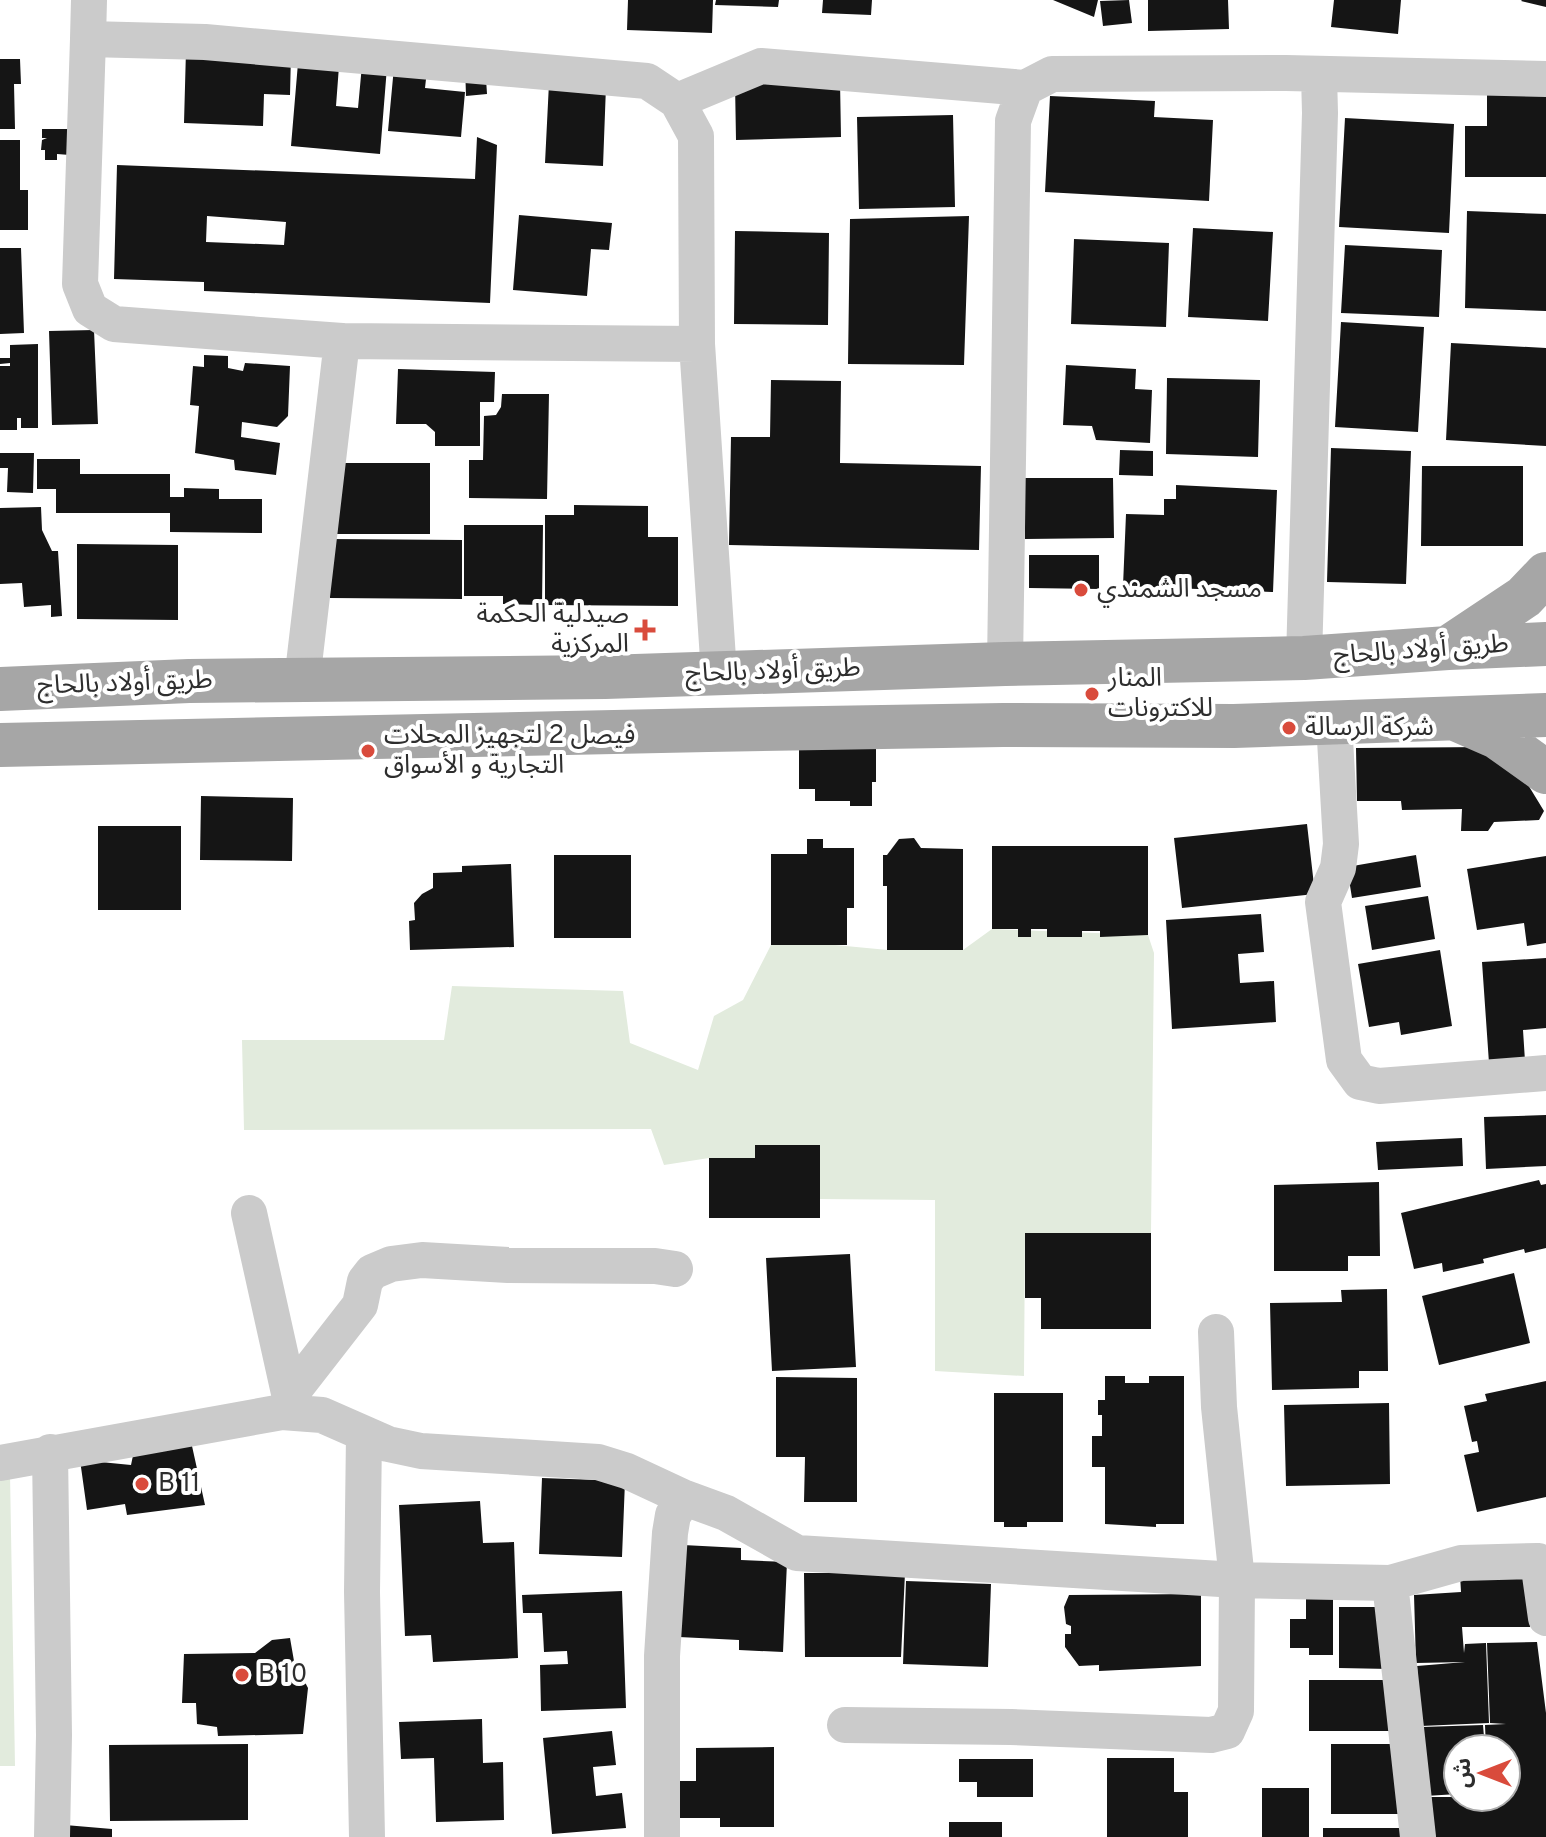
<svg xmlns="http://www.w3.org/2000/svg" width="1546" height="1837" font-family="Overpass,'Noto Sans Arabic',sans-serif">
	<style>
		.green { fill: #e2ebdd }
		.building { fill: #151515; fill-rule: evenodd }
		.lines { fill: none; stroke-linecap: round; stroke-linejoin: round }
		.minor { stroke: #cbcbcb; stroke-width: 36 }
		.major { stroke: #a6a6a6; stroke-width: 44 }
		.poi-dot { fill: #d94b3c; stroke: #fff; stroke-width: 3 }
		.labels { text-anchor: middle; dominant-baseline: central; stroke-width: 8; stroke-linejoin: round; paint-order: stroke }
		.poi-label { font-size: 26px; fill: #2e2e2e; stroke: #fff; text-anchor: start }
		.street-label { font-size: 26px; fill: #2e2e2e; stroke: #fff }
	</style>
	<rect width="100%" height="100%" fill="#fff"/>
	<path class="green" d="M992 929 1148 935 1154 953 1151 1233H1025L1024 1376 935 1371V1200L820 1199 819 1145H755V1158H709L664 1165 651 1129 244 1130 242 1040H444L452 986 623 991 630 1043 698 1070 714 1016 743 1000 771 945H835L888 950H963Z
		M10 1473 15 1766H0V1475Z"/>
	<path class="building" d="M628 0H713L712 33 627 30Z
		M716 0H779L778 7 715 5Z
		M823 0H872L871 15 822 13Z
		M1053 0H1098L1094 17Z
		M1129 0 1132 23 1103 26 1100 1Z
		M1148 0H1228L1229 29 1148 31Z
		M1334 0H1401L1398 34 1331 27Z
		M1522 0H1546V7L1521 1Z
		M186 50 291 54 290 95 264 94 263 126 184 123Z
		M0 59H20L21 84H14L15 129H0Z
		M298 63 339 66 336 106 358 108 362 65 387 67 380 154 291 146Z
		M485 63 487 94 466 96 465 64Z
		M394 67 427 70 425 88 465 92 461 137 388 131Z
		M840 81 841 137 736 140 735 83Z
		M549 83 606 86 603 166 545 163Z
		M1487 87H1546V177H1465V126H1487Z
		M1050 96 1155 101 1154 117 1213 120 1209 201 1045 192Z
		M953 115 955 207 859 209 857 117Z
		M1345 118 1454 124 1449 233 1339 227Z
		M42 129H83L70 155 57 154V160H45V150H41L42 140 47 138H42Z
		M477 137 497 145 490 303 204 291V282L114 279 117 165 475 179ZM207 216 286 222 284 245 206 242Z
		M0 140H20V190H28V230H0Z
		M1467 211 1546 214V311L1465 308Z
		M519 215 612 223 609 250 591 249 587 296 513 290Z
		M969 216 964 365 848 364 850 219Z
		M1193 228 1273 232 1268 321 1188 317Z
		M735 231 829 233 828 325 734 324Z
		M1074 239 1169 243 1166 327 1071 324Z
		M1345 245 1442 250 1439 317 1341 313Z
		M0 248H21L24 333 0 334Z
		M1341 322 1424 327 1418 432 1335 427Z
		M94 330 98 424 52 425 49 331Z
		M1451 343 1546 348V446L1446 440Z
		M38 344V428H21V418H17V430H0V366H10V363L0 364V358H10V345Z
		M204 355 228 356V368L243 371 245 363 290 366 288 416 277 427 242 422 241 437 280 443 276 475 235 470 234 460 195 453 199 406 190 405 193 366 204 367Z
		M1066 365 1136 369 1135 389 1152 390 1150 443 1096 440 1092 426 1063 425Z
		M398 369 495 372 494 402H480V446H435V432L426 424H396Z
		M1167 378 1260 380 1258 457 1166 454Z
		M771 380 841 381 840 463 981 466 979 550 729 545 731 437H770Z
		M502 394H549L547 499 469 498V460H483L484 416 496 415 501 407Z
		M1331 448 1411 451 1406 584 1327 582Z
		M1120 450 1153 451V476L1119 475Z
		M0 453H34L33 493 7 492 8 468H0Z
		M37 459H80V474H170V497H184V488L219 489V499H262V533L170 532V513H56V489H37Z
		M340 463H430V534H334Z
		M1422 466H1523V546H1421Z
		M1025 478H1113L1114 538 1025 539Z
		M1176 485 1277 490 1273 592 1123 586 1126 514 1164 515V499H1176Z
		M574 505 648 506V537H678V606L545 605V515H574Z
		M41 507 42 530 52 551H58L62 616 51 617V605L24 607 22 583 0 584V508Z
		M464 525H543L542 605 503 604V596H464Z
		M330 539 462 540V599L330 598Z
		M77 544 178 545V620L77 619Z
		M1029 555H1099V589L1029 588Z
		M799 744H876V782H872V806H850V801H815V789H799Z
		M1487 747 1516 765 1544 811 1539 820 1494 822 1488 831H1461L1462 809 1402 810 1401 801H1357L1356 748Z
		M201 796 293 798 292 861 200 860Z
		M1307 824 1315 894 1182 908 1174 838Z
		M98 826H181V910H98Z
		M914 838 921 848 963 849V950H887V886H883V855H887L899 839Z
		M807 839H823V848H854V908H847V945H771V854H807Z
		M992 846H1148V935L1100 937V931H1082V937H1047V929H1031V937H1018V929H992Z
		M554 855H631V938H554Z
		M1416 855 1421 887 1352 898 1347 867Z
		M1546 856V943L1527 946 1524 923 1477 930 1467 869Z
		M511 864 514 947 410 950 409 921 415 920 414 903 422 894 433 888V873L462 872V866Z
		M1428 896 1435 939 1372 950 1365 906Z
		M1261 914 1264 952 1238 954 1240 983 1274 981 1276 1022 1172 1029 1166 920Z
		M1440 950 1452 1026 1401 1035 1399 1022 1369 1027 1358 964Z
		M1546 958V1028L1523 1030 1525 1061 1489 1063 1482 962Z
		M1546 1115V1166L1486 1169 1484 1117Z
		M1462 1138 1463 1166 1378 1170 1376 1142Z
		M755 1145H820V1218H709V1158H755Z
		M1539 1180 1541 1185 1546 1184V1248L1525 1253 1524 1249 1483 1259 1484 1263 1443 1272 1442 1263 1414 1269 1401 1213Z
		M1379 1182 1380 1256H1348V1271H1274V1185Z
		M1025 1233H1151V1329H1041V1298H1025Z
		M850 1254 856 1367 772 1371 766 1258Z
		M1514 1273 1530 1343 1439 1365 1422 1296Z
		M1387 1289 1388 1371H1359V1388L1272 1390 1270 1303 1342 1302 1341 1290Z
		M1105 1376H1125V1383H1149V1376H1184V1524H1156V1527L1105 1524V1467H1092V1436H1102V1415H1098V1400H1105Z
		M776 1377 857 1378V1502H804L805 1457H776Z
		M1546 1381V1497L1477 1512 1464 1455 1479 1452 1477 1441 1472 1442 1464 1406 1487 1401 1485 1394Z
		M994 1393H1063V1522H1027V1527H1004V1522H994Z
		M1389 1403 1390 1484 1286 1486 1284 1405Z
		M135 1446H192L205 1505 127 1515 125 1504 87 1510 80 1460 131 1465Z
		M542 1478 625 1481 622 1557 539 1554Z
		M480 1501 483 1543 514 1542 518 1658 433 1662 431 1635 405 1636 399 1505Z
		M683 1545 741 1548V1560L787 1562 783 1652 739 1650V1640L679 1637Z
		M804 1573H905L901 1657H805Z
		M1530 1573V1627H1462L1464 1653 1465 1644 1486 1643 1489 1723 1421 1726 1417 1666 1465 1662 1416 1663 1414 1595 1461 1592 1460 1574Z
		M906 1581 991 1584 988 1667 903 1664Z
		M1306 1586H1333V1655H1309V1648H1290V1619H1306Z
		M622 1591 626 1708 541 1711 540 1665 568 1664 567 1651 544 1652 542 1613H523L522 1595Z
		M1201 1594V1666L1099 1671V1665L1079 1666 1065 1647V1634H1071V1626L1066 1624 1064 1607 1069 1595Z
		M1339 1607H1390V1669L1339 1668Z
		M290 1638 294 1661 308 1688 303 1734 218 1736 217 1727 197 1724 196 1703H182L184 1654 255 1653 272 1640Z
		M1537 1642 1546 1713V1837H1429L1426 1797H1506V1749H1486L1485 1725 1506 1724 1490 1723 1487 1643Z
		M1309 1680H1395V1731H1309Z
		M482 1719 483 1763 503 1762 504 1820 436 1822 434 1758 401 1759 399 1722Z
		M1483 1725 1485 1749H1458V1794L1425 1796 1422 1727Z
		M612 1731 616 1765 593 1767 596 1796 622 1793 626 1828 552 1834 543 1738Z
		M248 1744V1820L110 1821 109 1745Z
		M1331 1744H1404V1814H1331Z
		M774 1747V1827H720V1818H672V1781H696V1748Z
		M1107 1758H1174V1792H1188V1837H1107Z
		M959 1759H1033V1797H977V1782H959Z
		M1262 1788H1309V1837H1262Z
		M949 1822H1002V1837H949Z
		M65 1825 112 1829V1837H65Z
		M1323 1828H1407V1837H1323Z"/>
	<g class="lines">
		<path class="minor" d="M88 39 89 0
			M677 101 761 66 1025 88 1052 74 1286 73 1546 79
			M697 344 342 341 114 324 90 309 80 284 88 39 205 42 647 81 677 101 696 136 697 344 719 674
			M1304 658 1320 113 1319 75
			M1005 664 1013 121 1025 88
			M302 681 342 341
			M1334 722 1341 844 1338 868 1323 902 1344 1060 1360 1082 1379 1086 1546 1073
			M249 1213 293 1411
			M290 1395 360 1305 365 1281 372 1272 391 1264 422 1260 508 1265 655 1266 675 1269
			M364 1435 362 1592 367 1837
			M50 1452 54 1735 52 1837
			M0 1463 282 1412 322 1415 388 1444 421 1451 598 1462 627 1471 685 1498 726 1513 797 1553 1237 1580 1390 1583 1461 1563 1538 1561 1546 1564
			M1538 1561 1546 1618
			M1390 1583 1418 1837
			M845 1725 1011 1727 1211 1735 1227 1731 1236 1711 1237 1580 1219 1407 1216 1332
			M662 1837V1656L670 1533 673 1515 685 1498"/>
		<path class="major" d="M1449 647 1524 597 1546 574
			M0 689 189 681 605 677 1005 664 1304 658 1448 648 1546 644
			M1458 720 1497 737 1546 772
			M0 745 708 730 1003 725 1234 726 1546 715"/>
	</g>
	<g class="poi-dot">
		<circle cx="1081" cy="590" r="8"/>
		<path d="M641 618h8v8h8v8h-8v8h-8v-8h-8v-8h8z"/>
		<circle cx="1092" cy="694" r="8"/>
		<circle cx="1289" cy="728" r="8"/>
		<circle cx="368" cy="751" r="8"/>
		<circle cx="142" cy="1484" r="8"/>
		<circle cx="242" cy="1675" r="8"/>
	</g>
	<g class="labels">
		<g class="poi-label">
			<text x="1097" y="590">مسجد الشمندي</text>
			<text x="629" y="615" text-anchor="end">صيدلية الحكمة<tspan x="629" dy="30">المركزية</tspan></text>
			<text x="1108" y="679">المنار<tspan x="1108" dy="30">للاكترونات</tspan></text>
			<text x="1305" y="728">شركة الرسالة</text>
			<text x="384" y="736">فيصل 2 لتجهيز المحلات<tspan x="384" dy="30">التجارية و الأسواق</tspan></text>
			<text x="158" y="1484">B 11</text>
			<text x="258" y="1675">B 10</text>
		</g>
		<g class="street-label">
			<text transform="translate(1421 651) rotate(-4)">طريق أولاد بالحاج</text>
			<text transform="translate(773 672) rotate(-2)">طريق أولاد بالحاج</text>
			<text transform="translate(125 684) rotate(-2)">طريق أولاد بالحاج</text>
		</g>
	</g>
	<g transform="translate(1482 1773) rotate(270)"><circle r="38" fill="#ffffff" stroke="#ababab" stroke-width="2"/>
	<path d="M0-6L14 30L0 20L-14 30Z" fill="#d94b3c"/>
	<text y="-12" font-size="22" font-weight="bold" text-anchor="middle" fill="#2e2e2e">ش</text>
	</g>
</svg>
